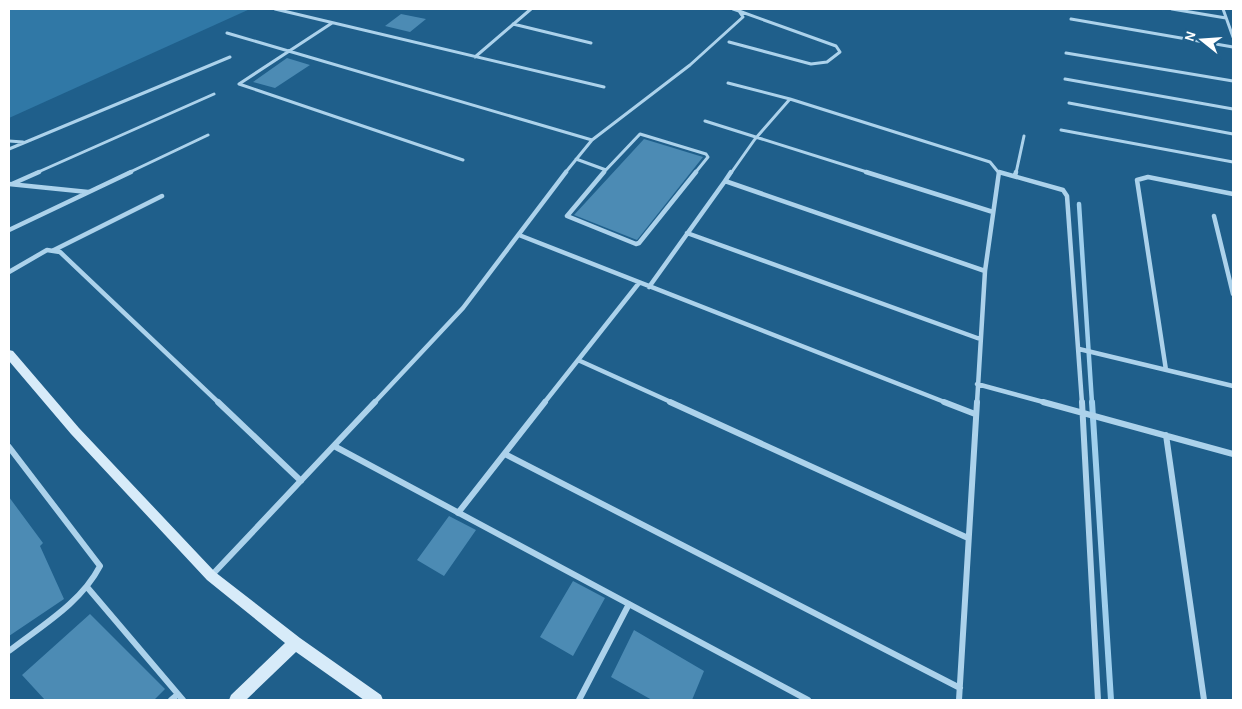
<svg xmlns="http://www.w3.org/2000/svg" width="1242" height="709" font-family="'Alegreya Sans',sans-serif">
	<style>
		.green { fill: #3078a6 }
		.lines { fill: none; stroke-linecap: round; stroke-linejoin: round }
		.stream-far1 { stroke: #9fcfed; stroke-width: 4.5 }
		.stream { stroke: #9fcfed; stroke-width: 6 }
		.building { fill: #4c8bb4 }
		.street-far2 { stroke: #acd2eb; stroke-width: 3 }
		.street-far1 { stroke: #acd2eb; stroke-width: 4.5 }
		.street { stroke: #acd2eb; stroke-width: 6 }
		.secondary { fill: #d7ebf9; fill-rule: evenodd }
	</style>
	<rect width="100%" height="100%" fill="#1f5f8b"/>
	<path class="green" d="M9 9H250L9 118Z"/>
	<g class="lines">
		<path class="stream-far1" d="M1079 204 1092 403"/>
		<path class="stream" d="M1092 402 1111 700"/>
	</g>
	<path class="building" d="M401 14 426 19 410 32 385 26Z
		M287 58 310 65 275 88 253 82Z
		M644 139 703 157 637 240 574 215Z
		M9 497 43 543 40 546 64 599 9 636Z
		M449 516 476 530 444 576 417 560Z
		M573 581 605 598 573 656 540 637Z
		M90 614 165 689 154 700H45L22 675Z
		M634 630 704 671 692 700H652L611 677Z"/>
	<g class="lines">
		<path class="street-far2" d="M275 9 604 87
			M1172 9 1226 18
			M1223 9 1233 37
			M1071 19 1233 47
			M513 24 591 43
			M227 33 592 140
			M729 42 811 64 827 62 840 52 836 46 739 11
			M1066 53 1233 81
			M475 57 531 9
			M1065 79 1233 109
			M728 83 790 99
			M239 84 463 160
			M239 84 332 23
			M1069 103 1233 134
			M705 121 870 173
			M1061 130 1233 162
			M9 141 23 142
			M9 149 230 57
			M576 159 606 170
			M999 172 1003 173
			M36 173 214 94
			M128 173 208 135
			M565 173 592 140 690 65 743 17 739 11 733 9
			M603 173 640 134 706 154 708 157 695 173
			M731 173 755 139 790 99 990 162 999 173
			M1016 173 1024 136"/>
		<path class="street-far1" d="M604 172 567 216 636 244 639 243 696 172
			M731 172 725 181 985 271
			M866 172 993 212
			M999 172 1063 190 1067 196 1082 403
			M1015 176 1016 172
			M9 184 88 192
			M12 184 39 172
			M1214 216 1233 294
			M9 230 131 172
			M687 233 980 339
			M519 235 947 403
			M54 250 162 196
			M985 271 999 172
			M9 272 47 250 60 252 219 403
			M649 287 725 181
			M1079 349 1233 386
			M578 360 673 403
			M1166 370 1137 180 1148 177 1233 194
			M977 384 1047 403
			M374 403 463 308 566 172
			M544 403 639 283
			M977 403 985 271"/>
		<path class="street" d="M218 402 301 481
			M670 402 968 538
			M944 402 975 414
			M1043 402 1233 454
			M1082 402 1098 700
			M1166 435 1204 700
			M334 446 808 700
			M9 447 100 566C81 603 41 626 9 651
			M505 454 960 688
			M458 513 545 402
			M211 576 375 402
			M87 587 183 700
			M171 700 178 694
			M579 700 629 604
			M959 700 977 402"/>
		<path class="secondary" d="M9 350 13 351 79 428 215 572 300 638 381 695 383 700H364L296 652 246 700H229L231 695 285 643 207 580 71 434 9 361Z"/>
	</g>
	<rect width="1242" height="709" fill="none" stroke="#ffffff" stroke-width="20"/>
	<g transform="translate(1202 40) rotate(287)" stroke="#1f5f8b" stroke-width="4" paint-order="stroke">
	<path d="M0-4L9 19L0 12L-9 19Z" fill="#ffffff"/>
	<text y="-8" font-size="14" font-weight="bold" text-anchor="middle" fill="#ffffff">N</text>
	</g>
</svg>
